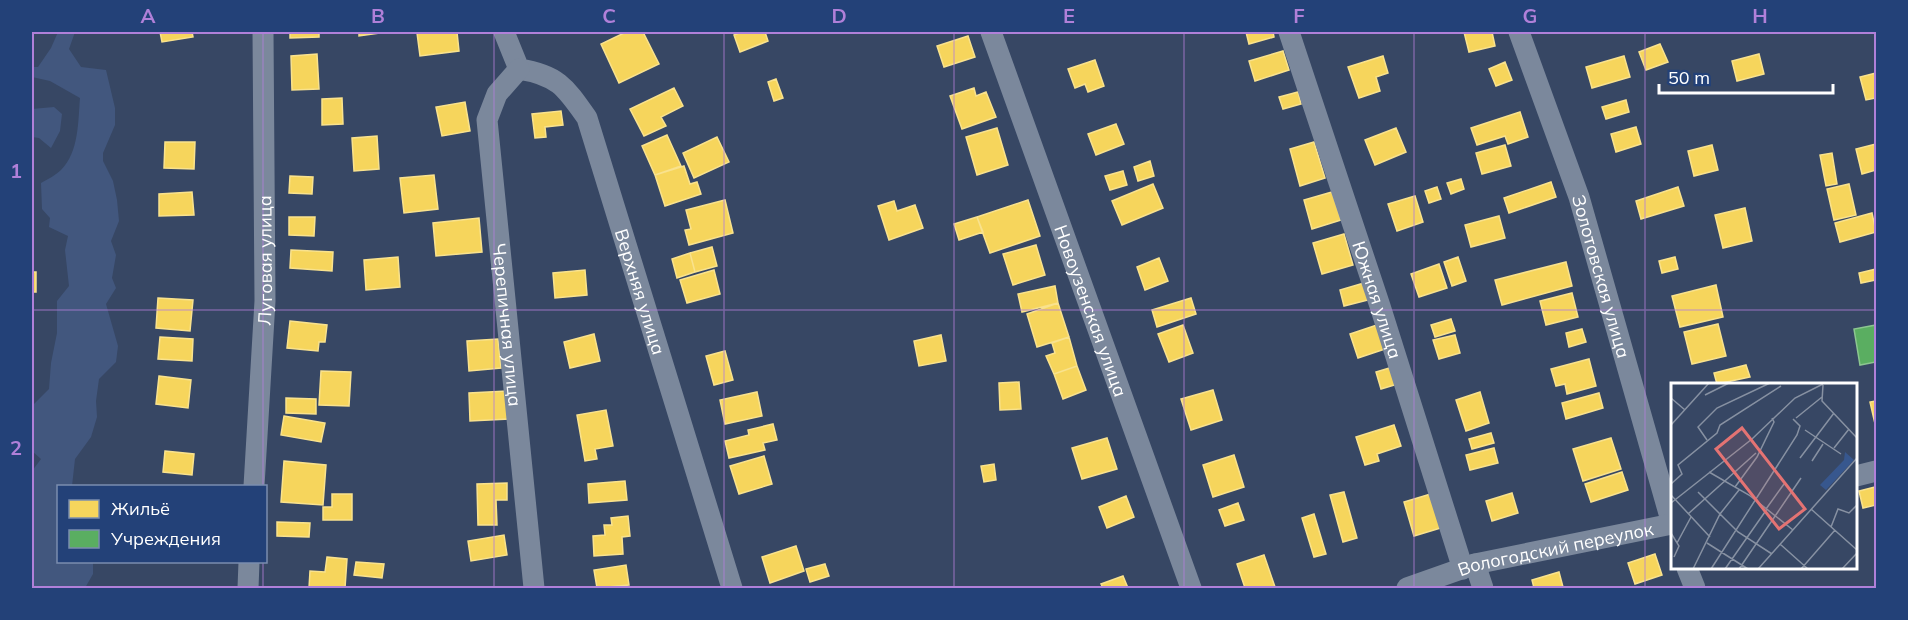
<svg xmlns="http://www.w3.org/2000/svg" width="1908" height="620" font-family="Mulish,sans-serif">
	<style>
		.water { fill: #42577e }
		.homes { fill: #f6d55c; stroke: #f9e28d; stroke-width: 1.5 }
		.public { fill: #5aae61; stroke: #8cc690; stroke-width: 1.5 }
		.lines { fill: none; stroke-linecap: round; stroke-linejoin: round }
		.street { stroke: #7b889c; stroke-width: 21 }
		.grid { fill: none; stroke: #b080d9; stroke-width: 1.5; stroke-opacity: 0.55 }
		.labels { text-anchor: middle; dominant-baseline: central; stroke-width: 6; stroke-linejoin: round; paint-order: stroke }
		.street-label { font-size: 18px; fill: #fff; stroke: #234178 }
		.inset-road { fill: none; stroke: #8791a2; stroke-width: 1.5 }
		.view { fill: #e47373; fill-opacity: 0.15; stroke: #e47373; stroke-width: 3 }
		.inset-edge { fill: none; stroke: #fff; stroke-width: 3 }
		.neatline { fill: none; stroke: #b080d9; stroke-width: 2 }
		.grid-label { font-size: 20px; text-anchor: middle; font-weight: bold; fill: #b080d9 }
	</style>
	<rect width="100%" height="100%" fill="#374764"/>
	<path class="water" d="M58 32H75L69 49 81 67 106 70 115 108V125L103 153V161L113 181 117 200 119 221 111 241 116 255 112 278 116 288 106 304 118 346 116 362 99 379 96 401 97 417 91 437 75 459 72 486H58V562H93V574L85 588H32V561L34 556 32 531V471L41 459 32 451V406L49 389 51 363 57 333V301L69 286 65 250 68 236 49 227 50 218 42 209 41 183C48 179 56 175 61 170 79 152 78 122 80 98L50 81 32 77V67H38L51 48Z
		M54 107 62 114 60 131 51 148 39 138 32 137V109Z"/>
	<path class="homes" d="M160 32H192L193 37 162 42Z
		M290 32H319V37L290 38Z
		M359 32H387L359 36Z
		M426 32H457L459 51 420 56 417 33Z
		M626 32H643L659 64 619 83 601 44Z
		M742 32H765L768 41 740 52 734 35Z
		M1246 32H1273L1274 37 1249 44Z
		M1464 32H1492L1495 46 1469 52Z
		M968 36 975 57 944 67 937 46Z
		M1660 44 1668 62 1646 70 1639 52Z
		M1283 51 1289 70 1255 81 1249 61Z
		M317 54 319 89 292 90 291 56Z
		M1759 54 1764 74 1737 81 1732 61Z
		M1383 56 1388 73 1376 77 1380 91 1359 98 1348 67Z
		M1624 56 1630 77 1592 88 1586 67Z
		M1095 60 1104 86 1088 92 1085 84 1075 88 1068 69Z
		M1505 62 1512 80 1496 86 1489 69Z
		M1876 73V98L1866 100 1860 77Z
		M776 79 783 98 774 101 768 82Z
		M674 88 683 106 661 117 666 126 644 136 630 109Z
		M974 88 976 96 986 92 996 117 962 129 950 96Z
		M1298 92 1301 104 1283 109 1279 97Z
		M342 98 343 124 322 125V99Z
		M1626 100 1629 112 1606 119 1602 107Z
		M465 102 470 131 442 136 436 107Z
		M561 111 563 125 545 127 546 137 535 138 532 114Z
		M1520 112 1528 137 1508 144 1505 136 1477 145 1471 128Z
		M1116 124 1124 144 1096 155 1088 134Z
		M1636 127 1641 144 1616 152 1611 134Z
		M997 128 1008 165 977 175 966 137Z
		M1396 128 1406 152 1375 165 1365 140Z
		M667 135 681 166 655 175 642 146Z
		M377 136 379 169 354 171 352 138Z
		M717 137 729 162 694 178 683 153Z
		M165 142H195L194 169 164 168Z
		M1314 142 1325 178 1300 186 1290 149Z
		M1876 144V170L1862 174 1856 149Z
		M1505 145 1511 166 1482 174 1476 153Z
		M1712 145 1718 170 1694 176 1688 151Z
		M1832 153 1837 184 1826 186 1820 155Z
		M1150 161 1154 176 1138 181 1134 167Z
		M684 166 690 184 697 182 701 194 665 206 655 175Z
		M1123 171 1127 185 1110 190 1105 176Z
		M434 175 438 209 404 213 400 178Z
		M290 176 313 177 312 194 289 193Z
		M1461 179 1464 189 1451 194 1447 183Z
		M1551 182 1556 197 1509 213 1504 198Z
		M1153 184 1163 208 1122 225 1112 201Z
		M1849 184 1856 215 1834 220 1827 189Z
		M1437 187 1441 199 1429 203 1425 191Z
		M1678 187 1684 206 1641 219 1636 201Z
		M192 192 194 215 159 216V194Z
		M1332 192 1341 220 1312 229 1304 200Z
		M1415 196 1423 222 1397 231 1388 204Z
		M725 200 733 233 689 245 685 230 691 229 686 210Z
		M1028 200 1040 236 990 253 977 217Z
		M894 201 897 211 915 205 923 228 889 240 878 206Z
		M1745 208 1752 241 1723 248 1715 215Z
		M1872 213 1876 232 1840 242 1835 223Z
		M1499 216 1505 238 1471 247 1465 225Z
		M289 217H315L314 236 289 235Z
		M977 217 983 232 959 240 954 224Z
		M479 218 482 252 436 256 433 223Z
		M1344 234 1353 265 1322 274 1313 243Z
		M1036 245 1045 275 1013 285 1003 254Z
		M712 247 717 266 695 272 690 253Z
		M291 250 333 252 332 271 290 268Z
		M690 253 695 272 677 278 672 259Z
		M398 257 400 287 366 290 364 260Z
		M1458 257 1466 281 1452 286 1444 262Z
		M1675 257 1678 269 1662 273 1659 261Z
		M1159 258 1168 281 1145 290 1137 267Z
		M1566 262 1572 286 1502 305 1495 280Z
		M1439 264 1447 288 1419 297 1411 274Z
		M1876 269V280L1861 283 1859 273Z
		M585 270 587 295 555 298 553 273Z
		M714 270 720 294 687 303 680 280Z
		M32 272H36V292H32Z
		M1364 283 1368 300 1344 306 1340 290Z
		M1716 285 1723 317 1680 327 1672 296Z
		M1055 286 1058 303 1022 312 1018 294Z
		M1572 293 1578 317 1546 325 1540 301Z
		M158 298 193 300 190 331 156 328Z
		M1191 298 1196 314 1157 327 1152 310Z
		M1058 303 1069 337 1037 347 1027 314Z
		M1451 319 1455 331 1435 337 1431 325Z
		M290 321 327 325 325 342H319L318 351 287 348Z
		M1380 324 1388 348 1358 358 1350 334Z
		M1718 324 1726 356 1692 364 1684 332Z
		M1183 325 1193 353 1169 362 1158 334Z
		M1582 329 1586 342 1569 347 1566 333Z
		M594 334 600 361 570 368 564 342Z
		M941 335 946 361 919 366 914 341Z
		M1455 335 1460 353 1439 359 1433 340Z
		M160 337 193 339 192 361 158 359Z
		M1069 337 1077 366 1054 374 1046 356 1055 353 1052 343Z
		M498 339 501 368 469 371 467 341Z
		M725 351 733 380 714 385 706 356Z
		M1589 359 1596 386 1567 394 1565 384 1556 386 1551 369Z
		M1746 365 1750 377 1717 384 1714 373Z
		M1077 366 1086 390 1063 399 1054 374Z
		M1396 366 1401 383 1381 389 1376 372Z
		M321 371 351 372 349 406 319 405Z
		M159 376 191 380 188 408 156 404Z
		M1019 382 1021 409 1000 410 999 383Z
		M1213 390 1222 420 1191 430 1181 399Z
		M507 391 509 419 470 421 469 393Z
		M757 392 762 416 725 424 720 400Z
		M1480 392 1489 423 1466 431 1456 400Z
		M1599 393 1603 408 1566 419 1562 403Z
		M286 398 316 399V414L286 413Z
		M1876 401V428L1870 402Z
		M606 410 613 446 595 449 597 459 585 461 577 415Z
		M284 416 325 423 321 442 281 435Z
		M773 424 777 440 763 443 765 450 729 458 725 441 749 435 748 430Z
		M1394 425 1401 446 1377 454 1379 461 1365 465 1356 437Z
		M1491 433 1494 443 1472 449 1469 439Z
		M1107 438 1117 469 1082 479 1072 448Z
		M1611 438 1621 469 1583 481 1573 449Z
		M1494 448 1498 463 1470 470 1466 455Z
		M165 451 194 454 192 475 163 472Z
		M1234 455 1244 487 1213 497 1203 465Z
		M764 456 772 484 739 494 730 466Z
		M284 461 326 465 323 505 281 502Z
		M994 464 996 480 984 482 981 466Z
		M1622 472 1628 490 1591 502 1585 484Z
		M625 481 627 500 589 503 588 484Z
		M507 483V500H496L497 525H478L477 484Z
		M1875 487 1876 505 1863 508 1859 491Z
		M1344 492 1357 538 1343 542 1330 495Z
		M1434 493 1444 527 1414 536 1404 502Z
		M1512 493 1518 513 1492 521 1486 501Z
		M332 494H352V520H323V507H332Z
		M1126 496 1134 517 1107 528 1099 507Z
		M1238 503 1244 520 1225 526 1219 510Z
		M1314 514 1326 554 1314 557 1302 518Z
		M628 516 630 536 622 537 623 554 594 556 593 536 605 535 604 525H612L611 518Z
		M277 522 310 523 309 537 277 536Z
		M504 535 507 555 471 561 468 541Z
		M796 546 804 571 770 583 762 557Z
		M1655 554 1662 575 1635 584 1628 563Z
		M1264 555 1275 587 1269 588H1245L1237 564Z
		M327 557 347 559 345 588H309L310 571 325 572Z
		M356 562 384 564 382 578 354 575Z
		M825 564 829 576 810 582 806 569Z
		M626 565 629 585 597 588 594 570Z
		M1559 572 1563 587 1534 588 1532 580Z
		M1123 576 1128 588H1103L1101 584Z"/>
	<path class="public" d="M1876 325V362L1860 365 1854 329Z"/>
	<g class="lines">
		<g class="street">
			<path id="s1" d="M504 32 519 69C558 75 566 88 587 118L732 588"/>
			<path id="s2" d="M991 32 1191 588"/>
			<path id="s3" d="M1289 32 1380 306 1463 569"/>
			<path id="s4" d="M1519 32 1579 197 1672 524"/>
			<path id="s5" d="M519 69 497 94 487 120 534 588"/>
			<path d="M1856 476 1876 471"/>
			<path id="s6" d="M254 486 265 301 263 32"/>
			<path d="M1475 564 1483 588"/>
			<path d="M1687 568 1695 588"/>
			<path d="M248 588 249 562"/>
			<path id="s7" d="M1407 588 1475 564 1672 524"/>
		</g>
	</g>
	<path class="grid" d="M263 32V486M494 32V588M724 32V588M954 32V588M1184 32V588M1414 32V588M1645 32V588M32 310H1876M263 562V588"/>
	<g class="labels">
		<g class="street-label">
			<text stroke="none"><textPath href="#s6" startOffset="226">Луговая улица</textPath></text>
			<text stroke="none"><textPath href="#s4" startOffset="258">Золотовская улица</textPath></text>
			<text stroke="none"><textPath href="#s1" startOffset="309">Верхняя улица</textPath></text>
			<text stroke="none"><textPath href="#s3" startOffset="282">Южная улица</textPath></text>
			<text stroke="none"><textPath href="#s2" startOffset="296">Новоузенская улица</textPath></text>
			<text stroke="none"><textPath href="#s5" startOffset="267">Черепичная улица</textPath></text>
			<text stroke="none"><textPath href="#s7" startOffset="154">Вологодский переулок</textPath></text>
		</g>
	</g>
	<g transform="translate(1671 383)">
		<rect width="186" height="186" fill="#374764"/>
		<path d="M174 69 183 77 155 107 149 102 173 77Z" fill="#37578e"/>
		<path class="inset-road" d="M152 2 151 18 186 55M34 12 58 0M0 15 14 27M125 35 151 14M0 42 38 0M134 47 170 71M36 57 27 44 46 25 99 0M163 65 178 46M129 75 163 30M141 78 152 61M38 89 78 112 122 147M0 101 11 91 7 82 46 50 49 42 110 3M64 104 86 74 103 39 101 35M27 109 67 149 101 171M0 112 39 154M0 120 81 56 124 15 152 1M95 126 113 101M140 126 186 167M17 131 85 70M160 144 167 126 178 130 186 122M0 150 8 163 3 174M6 160 20 134M36 160 77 186M109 161 137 186M22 186 49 131 68 107M40 186 126 52 129 43 122 36M54 186 96 126M68 186 130 95M87 186 186 75M130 186 164 147M171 186 186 170"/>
		<path class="view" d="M71 45 134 126 108 146 45 66Z"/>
		<rect width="186" height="186" class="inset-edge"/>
	</g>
	<rect width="1908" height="620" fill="none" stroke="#234178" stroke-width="66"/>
	<rect x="57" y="485" width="210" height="78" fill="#234178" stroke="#7b8dae" stroke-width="1.5"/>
	<rect x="69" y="500" width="30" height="18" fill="#f6d55c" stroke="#7b8dae" stroke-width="1.5"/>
	<text x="111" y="515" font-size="18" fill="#ffffff">Жильё</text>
	<rect x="69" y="530" width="30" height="18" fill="#5aae61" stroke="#7b8dae" stroke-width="1.5"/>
	<text x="111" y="545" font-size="18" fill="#ffffff">Учреждения</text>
	<path d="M1659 84v9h174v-9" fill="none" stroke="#ffffff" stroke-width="3"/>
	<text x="1668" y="84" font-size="18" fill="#ffffff" stroke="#234178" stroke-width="4.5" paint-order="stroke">50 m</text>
	<rect x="33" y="33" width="1842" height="554" class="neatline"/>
	<g class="grid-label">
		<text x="148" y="23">A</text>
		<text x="378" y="23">B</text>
		<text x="609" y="23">C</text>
		<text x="839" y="23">D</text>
		<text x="1069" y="23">E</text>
		<text x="1299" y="23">F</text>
		<text x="1530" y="23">G</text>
		<text x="1760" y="23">H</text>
		<text x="16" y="178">1</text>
		<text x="16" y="455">2</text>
	</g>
</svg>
